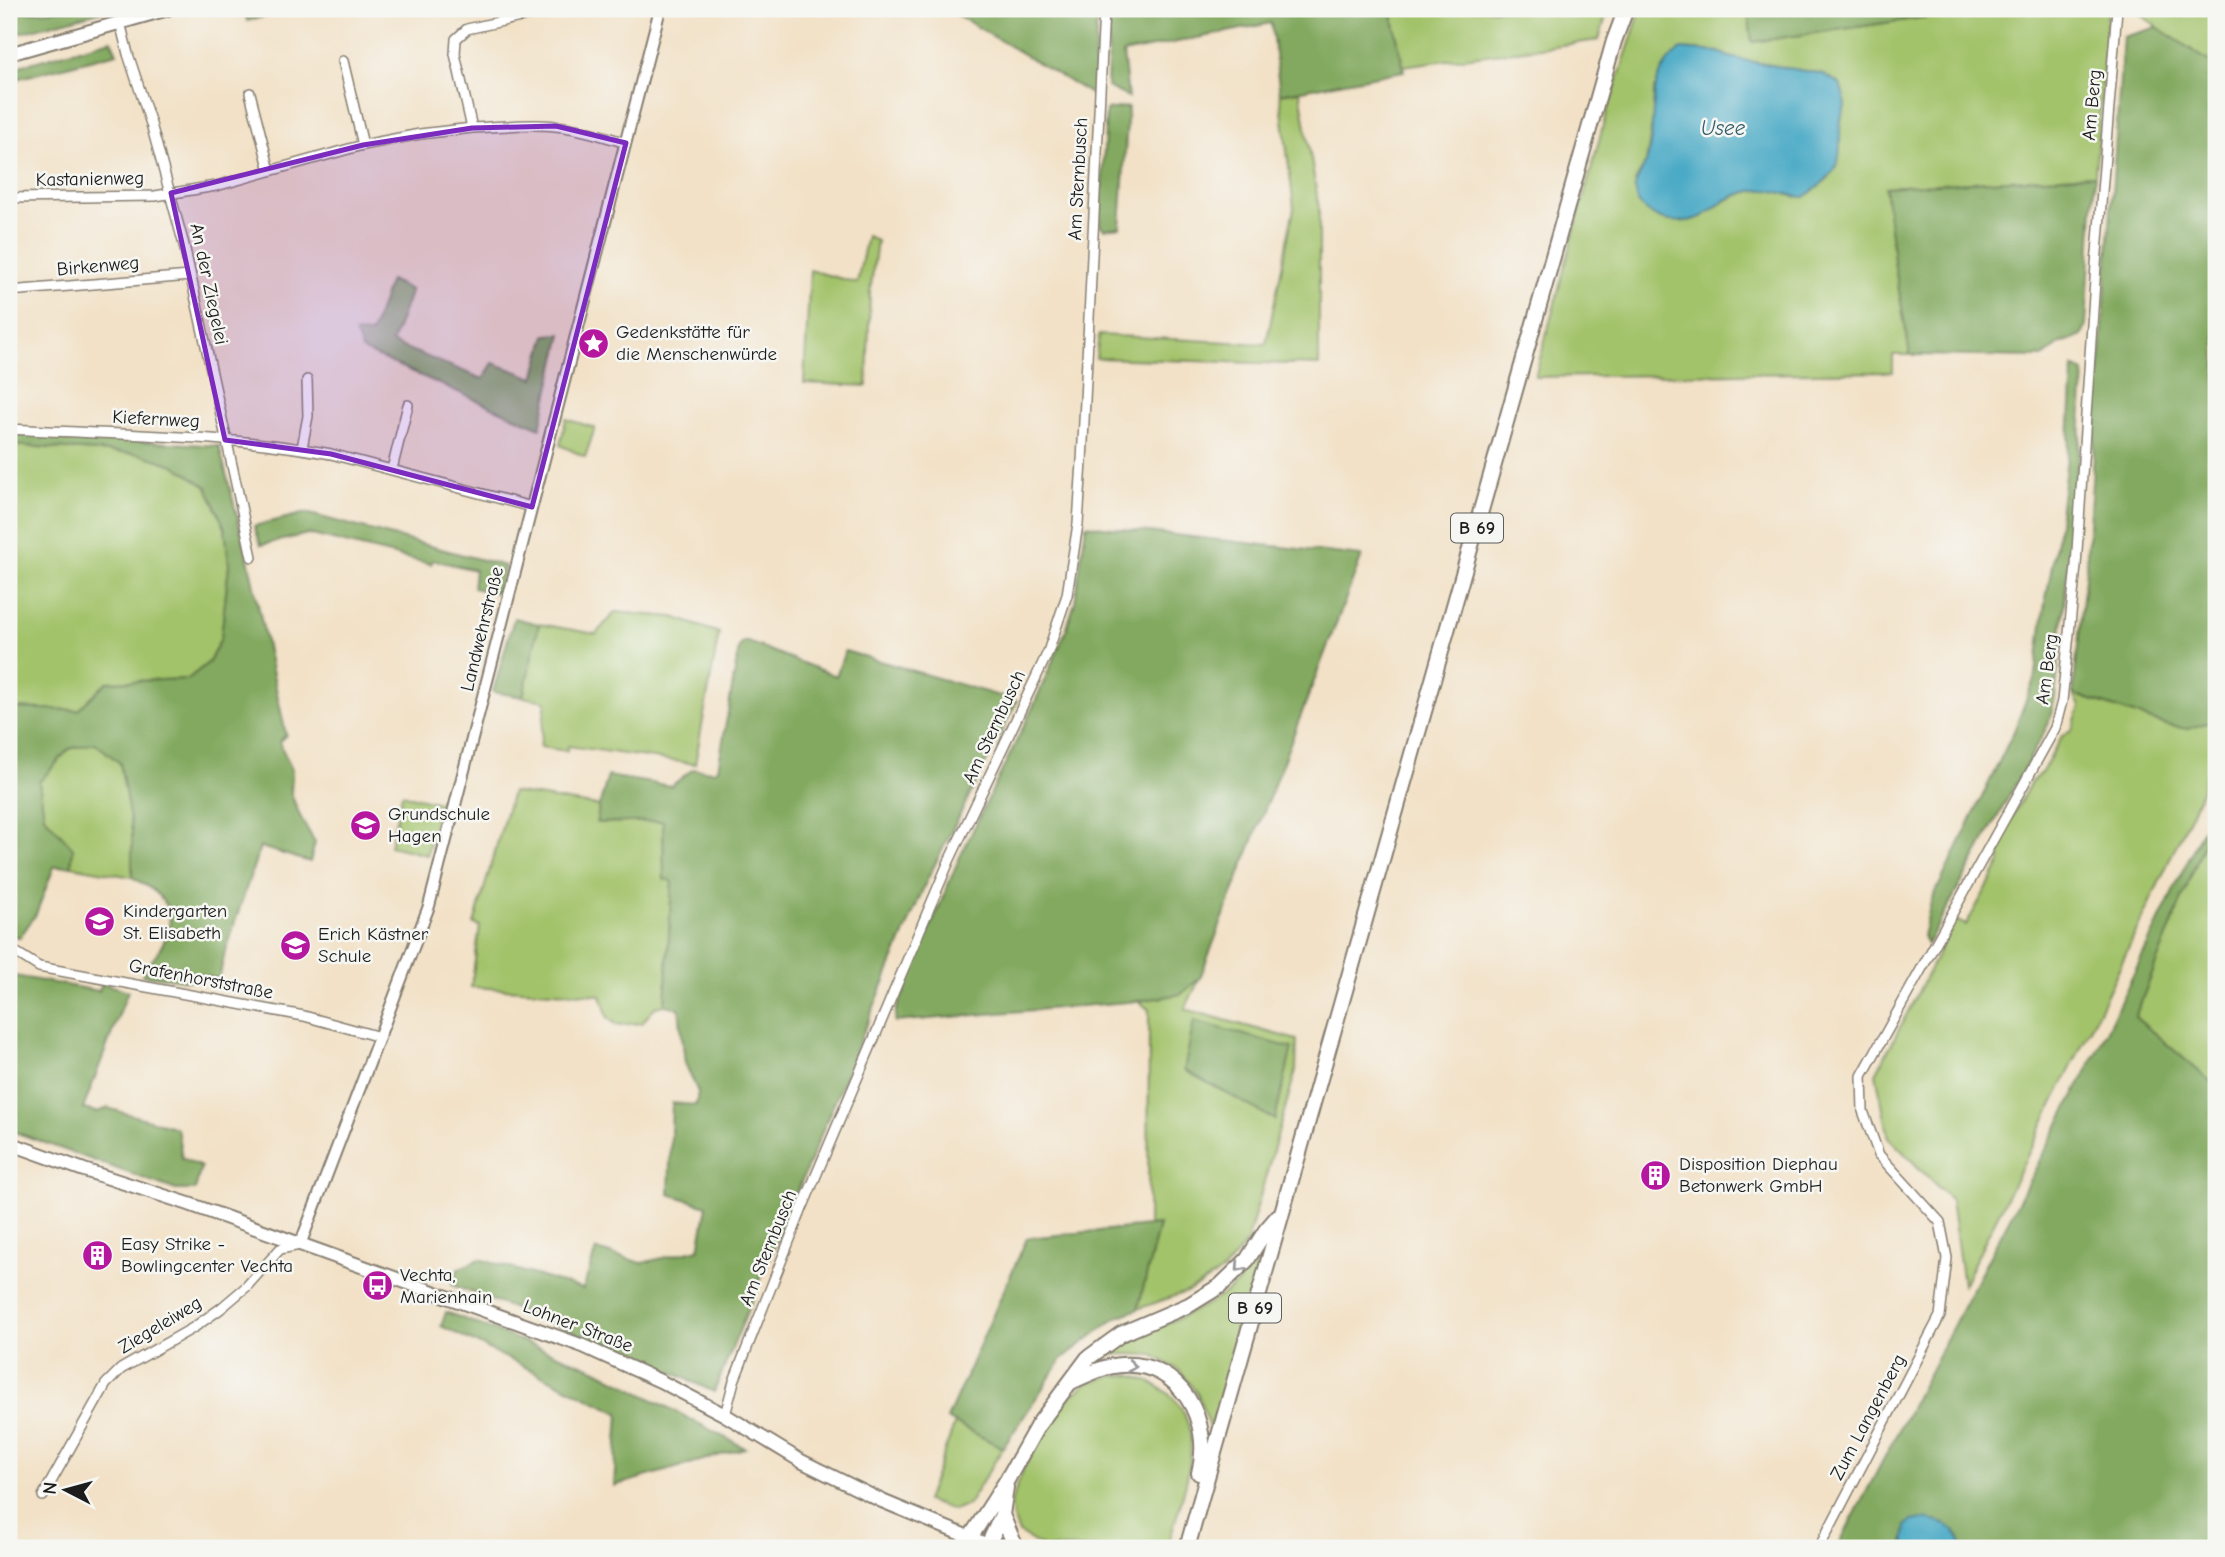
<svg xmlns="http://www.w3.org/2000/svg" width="2225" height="1557" font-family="'Comic Neue',sans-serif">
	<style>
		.green { fill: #a3c36b; stroke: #607044; stroke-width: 2; fill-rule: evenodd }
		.forest { fill: #82a95f; stroke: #4f623e; stroke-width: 2 }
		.water { fill: #44a7c4; stroke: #306270; stroke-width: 2 }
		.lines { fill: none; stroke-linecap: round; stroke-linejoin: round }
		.minor-casing { stroke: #877e71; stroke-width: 12 }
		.tertiary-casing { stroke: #877e71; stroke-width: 14 }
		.secondary-casing { stroke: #877e71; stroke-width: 16 }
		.primary-casing { stroke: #877e71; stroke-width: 18 }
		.minor { stroke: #fff; stroke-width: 9 }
		.tertiary { stroke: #fff; stroke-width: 10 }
		.secondary { stroke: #fff; stroke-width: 12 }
		.primary { stroke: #fff; stroke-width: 14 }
		.oneway { stroke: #999 }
		.marked { fill: #7b2cbf; fill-opacity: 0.2; stroke: #7b2cbf; stroke-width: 5; stroke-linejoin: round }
		.labels { text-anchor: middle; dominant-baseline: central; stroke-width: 5; stroke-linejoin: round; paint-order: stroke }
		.shield { fill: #f6f6f2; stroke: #5d5d5c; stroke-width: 2 }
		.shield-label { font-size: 18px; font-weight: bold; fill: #1c1c1c }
		.street-label { font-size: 19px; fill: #1c1c1c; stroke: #f6f6f2 }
		.poi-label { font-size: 19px; fill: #1c1c1c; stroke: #f6f6f2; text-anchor: start }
		.water-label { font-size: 21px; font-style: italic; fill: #2e5b68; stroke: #f6f6f2 }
	</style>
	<rect width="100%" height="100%" fill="#f6f6f2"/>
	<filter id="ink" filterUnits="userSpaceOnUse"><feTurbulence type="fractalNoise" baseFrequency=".0143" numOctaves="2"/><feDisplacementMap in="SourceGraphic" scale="14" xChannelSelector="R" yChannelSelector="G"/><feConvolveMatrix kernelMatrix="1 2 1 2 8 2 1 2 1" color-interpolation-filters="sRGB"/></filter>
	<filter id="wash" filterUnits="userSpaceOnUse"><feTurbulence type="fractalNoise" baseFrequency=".00686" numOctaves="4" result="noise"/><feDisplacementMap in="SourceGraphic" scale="28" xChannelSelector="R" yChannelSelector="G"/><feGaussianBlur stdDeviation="1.57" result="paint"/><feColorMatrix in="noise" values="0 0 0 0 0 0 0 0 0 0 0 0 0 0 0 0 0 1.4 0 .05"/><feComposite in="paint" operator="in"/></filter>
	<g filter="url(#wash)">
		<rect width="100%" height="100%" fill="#f2e1c6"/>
		<path class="green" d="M1391 9H1608L1599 40 1403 66Z
			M1641 9H1748L1752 42 1983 9H2108L2095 175 1885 187 1895 267 1910 355H1893V372L1535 377 1605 118ZM1681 49 1719 52 1729 57 1742 60 1823 74 1846 104C1831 133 1851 164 1820 185 1813 190 1803 193 1795 197 1788 195 1780 191 1773 190 1751 187 1724 199 1708 213L1635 182 1646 162 1653 118 1654 89Z
			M2134 9H2216V66L2157 27Z
			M1300 91 1319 208V365L1096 358 1099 335 1266 344 1294 208 1280 94Z
			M867 236 877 241 870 293 867 386 804 383 810 270 857 283Z
			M566 419 595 428 585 457 560 445Z
			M9 445 140 454 174 465 207 487 225 528 229 565 221 638 209 662 188 679 107 682 78 710 9 708Z
			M615 612 673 617 719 633 695 764 568 746 567 751 540 747 546 701 523 697 539 624 596 634Z
			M2073 694 2167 725 2188 729 2211 699 2216 695V777L2206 772 2203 788 2102 1005 1963 1285 1951 1200 1889 1138 1876 1074 1955 920 1966 925 2000 864 1999 841 2031 782 2042 772 2062 736 2072 729 2080 706Z
			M95 743 120 763 132 831V877L71 866 73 848 44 816 39 782 69 749Z
			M2216 791V1086L2135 1017 2203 846Z
			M512 792 599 806 597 823 663 821 664 879 672 880 665 1005 655 1007 642 1023 617 1025 608 1018 601 995 471 987 480 926 474 924Z
			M402 794 439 803 427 855 390 846Z
			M1200 978 1185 1009 1297 1040 1296 1070 1247 1242 1224 1270 1189 1291 1138 1309 1159 1225 1148 1226 1149 1010 1139 1001 1181 994Z
			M1262 1251 1210 1431 1198 1395 1180 1371 1153 1355 1121 1354 1097 1357 1121 1342 1179 1318 1212 1302 1236 1285Z
			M1130 1375C1224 1401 1186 1482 1167 1548H1045L1019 1533 1013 1519 1011 1503 1024 1467 1045 1431 1067 1399 1089 1382 1111 1376Z
			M955 1423 1003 1448 968 1505 953 1510 926 1501Z"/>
		<path class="forest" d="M60 9H111L9 36V13C26 10 44 14 60 9Z
			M244 9H295L247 21Z
			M947 9H1097L1094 96Z
			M1110 9H1391L1404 71 1280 94 1271 23 1123 53 1128 97 1107 87Z
			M1748 9H1983L1752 42Z
			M2157 27 2216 66V695L2211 699 2210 722 2188 729 2167 725 2073 694 2086 568 2123 37Z
			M111 40 117 53 9 81V69Z
			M1128 107 1120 227 1104 229 1100 225 1106 110Z
			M2095 175 2086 324 2082 336 2061 343 2043 357 1910 355 1895 267 1885 187Z
			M390 280 411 290 392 343 483 379 493 363 534 378 546 335 562 334 540 428 362 350 355 333 371 334Z
			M2073 367 2084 372 2080 442 2055 698 2048 725 1927 945 1923 936 1931 902 2014 731 2036 674 2044 609 2057 539 2069 441Z
			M9 433 219 446 248 558 286 735 279 742 292 770 291 794 300 816 315 843 310 862 260 847 225 952 219 979 192 973 190 981 142 975C159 949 187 921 155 892 149 886 139 882 132 877V831L120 763 95 743 69 749 39 782 44 816 73 848 71 866 54 867 36 914 20 937 9 936V708L78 710 107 682 188 679 209 662 221 638 229 565 225 528 207 487 174 465 140 454 9 445Z
			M306 513 505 566 497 593 473 588 475 570 433 560 431 564 308 534 261 545 254 526Z
			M1086 525 1362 556 1200 978 1181 994 1139 1001 895 1022 896 1011 958 861 1033 707 1065 633 1075 602Z
			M514 618 539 624 523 697 493 692Z
			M743 642H748L836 676 845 651 1017 701 925 884 714 1392 639 1357 452 1285 458 1269 480 1259 583 1289 596 1250 642 1263 699 1249 707 1206 669 1194 672 1103 696 1105 698 1092 685 1063 679 1008 665 1005 672 881 664 879 663 821 597 823 599 806 608 776 671 786 693 769 713 771 718 769 739 648Z
			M2210 814 2203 846 2135 1017 2216 1086V1548H1963L1959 1536 1904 1539V1548H1837L2096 1053Z
			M9 975 99 991 102 983 128 991 83 1109 97 1112 108 1108 177 1128 182 1158 201 1167 195 1190H176L9 1130Z
			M1194 1021 1292 1048 1275 1120 1184 1070Z
			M1159 1225 1138 1309 1117 1317 1062 1359 1003 1448 947 1419 1027 1238Z
			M446 1312 595 1369 745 1448 614 1486 619 1413 441 1326Z"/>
		<path class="water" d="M1681 49 1719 52 1729 57 1742 60 1823 74 1840 84 1846 104C1834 128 1846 152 1834 170 1827 181 1815 189 1805 197 1788 197 1775 188 1758 190 1746 191 1727 198 1718 205 1712 209 1707 214 1701 217 1685 224 1662 223 1650 213 1642 207 1635 202 1635 192 1634 180 1642 173 1646 163 1649 155 1650 145 1651 136 1655 102 1649 72 1681 49Z
			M1922 1519C1943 1521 1958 1527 1963 1548H1904L1906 1525 1912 1521Z"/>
	</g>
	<g filter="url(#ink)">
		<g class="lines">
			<defs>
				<path id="minor" d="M120 22 128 54 151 124 184 245 252 557
					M250 93 270 171
					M472 128C500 127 528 123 555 126 579 128 603 136 626 143
					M363 145 420 134 472 128 455 54 456 39 467 29 556 9
					M9 198 155 196 216 186 363 145 343 61
					M9 291 190 276
					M9 429C116 435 226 434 331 454L532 507
					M302 448 308 416 307 380
					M392 469 408 405
					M17 953 39 967 304 1016 380 1037
					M725 1415 734 1381 801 1211 950 859 1048 652 1067 595 1078 524 1082 462 1104 9
					M43 1496 106 1384 121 1369 193 1328 220 1309 246 1287 280 1249 300 1245
					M1819 1548 1940 1316 1947 1258 1940 1222 1879 1155 1863 1111 1862 1076 2055 728 2062 701 2076 566 2096 265 2117 9"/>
				<path id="tertiary" d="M300 1245 429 906 660 9"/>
				<path id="secondary" d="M9 54 168 9
					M9 1143 84 1170 189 1204 583 1346 660 1381 725 1415 801 1461 882 1501 995 1548"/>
				<path id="primary" d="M1071 1382C1087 1375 1103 1366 1122 1365 1181 1361 1213 1422 1199 1473
					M1002 1515 1016 1548
					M970 1538 1007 1480 1038 1425 1088 1358 1121 1334 1189 1305 1220 1286 1247 1260 1266 1230 1278 1216
					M988 1545 1002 1515 1006 1487
					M1187 1548 1614 41 1626 9"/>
			</defs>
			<use href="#minor" class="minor-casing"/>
			<use href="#tertiary" class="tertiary-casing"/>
			<use href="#secondary" class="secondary-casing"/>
			<use href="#primary" class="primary-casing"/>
			<use href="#minor" class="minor"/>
			<use href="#tertiary" class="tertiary"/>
			<use href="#secondary" class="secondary"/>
			<use href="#primary" class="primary"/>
		</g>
		<defs><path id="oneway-chevron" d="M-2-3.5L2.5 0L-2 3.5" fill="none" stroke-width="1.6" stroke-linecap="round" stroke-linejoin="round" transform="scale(1.75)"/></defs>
		<g class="oneway">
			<use href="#oneway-chevron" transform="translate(1240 1267) rotate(132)"/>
			<use href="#oneway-chevron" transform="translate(1132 1366) rotate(6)"/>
		</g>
	</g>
	<path class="marked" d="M556 126 626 143 532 507 331 454 225 440 171 193 363 145 472 128Z"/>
	<defs>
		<symbol id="sight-disc" viewBox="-11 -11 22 22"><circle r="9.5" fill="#b5179e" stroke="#f6f6f2"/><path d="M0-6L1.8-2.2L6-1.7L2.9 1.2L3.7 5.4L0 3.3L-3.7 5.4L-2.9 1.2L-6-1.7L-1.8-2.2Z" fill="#fff"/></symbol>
		<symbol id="school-disc" viewBox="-11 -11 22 22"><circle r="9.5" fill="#b5179e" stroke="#f6f6f2"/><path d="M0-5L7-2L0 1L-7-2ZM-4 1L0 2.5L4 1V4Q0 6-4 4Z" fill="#fff"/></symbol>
		<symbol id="building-disc" viewBox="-11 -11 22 22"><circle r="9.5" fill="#b5179e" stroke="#f6f6f2"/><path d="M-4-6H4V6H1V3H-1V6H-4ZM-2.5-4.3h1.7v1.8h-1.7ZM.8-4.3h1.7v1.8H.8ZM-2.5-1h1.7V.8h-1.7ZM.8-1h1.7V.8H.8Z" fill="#fff"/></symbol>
		<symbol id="bus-disc" viewBox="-11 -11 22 22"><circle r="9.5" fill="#b5179e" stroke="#f6f6f2"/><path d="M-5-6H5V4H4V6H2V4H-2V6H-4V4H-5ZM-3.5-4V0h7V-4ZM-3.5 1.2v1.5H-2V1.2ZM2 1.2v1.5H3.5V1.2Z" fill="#fff"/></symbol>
	</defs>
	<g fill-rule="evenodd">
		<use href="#sight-disc" x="576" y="326" width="35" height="35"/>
		<use href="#school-disc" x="348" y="808" width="35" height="35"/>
		<use href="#school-disc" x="82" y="904" width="35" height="35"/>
		<use href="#school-disc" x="278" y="928" width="35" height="35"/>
		<use href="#building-disc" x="1638" y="1158" width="35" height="35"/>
		<use href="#building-disc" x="80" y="1238" width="35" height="35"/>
		<use href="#bus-disc" x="360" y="1268" width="35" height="35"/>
	</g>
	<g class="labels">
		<g class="shield">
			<rect x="1451" y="513.5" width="52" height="29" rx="5"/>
			<rect x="1229" y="1293.5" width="52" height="29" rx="5"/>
		</g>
		<g class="shield-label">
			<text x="1477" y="528">B 69</text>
			<text x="1255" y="1308">B 69</text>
		</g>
		<g class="street-label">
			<text transform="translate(2092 105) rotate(-85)">Am Berg</text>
			<text transform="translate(90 179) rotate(-1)">Kastanienweg</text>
			<text transform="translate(1078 179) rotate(-87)">Am Sternbusch</text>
			<text transform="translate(98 266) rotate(-5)">Birkenweg</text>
			<text transform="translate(209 284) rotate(78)">An der Ziegelei</text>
			<text transform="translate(156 419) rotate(3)">Kiefernweg</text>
			<text transform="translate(482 629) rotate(-76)">Landwehrstraße</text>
			<text transform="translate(2047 669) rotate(-82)">Am Berg</text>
			<text transform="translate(994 727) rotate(-65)">Am Sternbusch</text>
			<text transform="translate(201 979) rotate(11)">Grafenhorststraße</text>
			<text transform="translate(768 1248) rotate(-68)">Am Sternbusch</text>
			<text transform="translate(160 1325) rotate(-31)">Ziegeleiweg</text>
			<text transform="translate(578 1326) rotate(21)">Lohner Straße</text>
			<text transform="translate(1868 1417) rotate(-62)">Zum Langenberg</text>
		</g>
		<g class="poi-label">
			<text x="616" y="332">Gedenkstätte für<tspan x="616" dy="22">die Menschenwürde</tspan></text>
			<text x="388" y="814">Grundschule<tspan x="388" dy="22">Hagen</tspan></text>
			<text x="123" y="911">Kindergarten<tspan x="123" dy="22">St. Elisabeth</tspan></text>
			<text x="318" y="934">Erich Kästner<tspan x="318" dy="22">Schule</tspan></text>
			<text x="1679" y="1164">Disposition Diephau<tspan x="1679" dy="22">Betonwerk GmbH</tspan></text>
			<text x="121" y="1244">Easy Strike -<tspan x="121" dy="22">Bowlingcenter Vechta</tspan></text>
			<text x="400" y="1275">Vechta,<tspan x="400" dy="22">Marienhain</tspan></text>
		</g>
		<g class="water-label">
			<text x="1723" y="128">Usee</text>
		</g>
	</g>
	<rect width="2225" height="1557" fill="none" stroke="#f6f6f2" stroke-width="35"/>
	<g transform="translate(66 1490) rotate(276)" stroke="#f6f6f2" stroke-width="5" paint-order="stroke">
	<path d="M0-5L12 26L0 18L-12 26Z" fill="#1c1c1c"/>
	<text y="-10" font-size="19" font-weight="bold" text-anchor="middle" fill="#1c1c1c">N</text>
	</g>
</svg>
